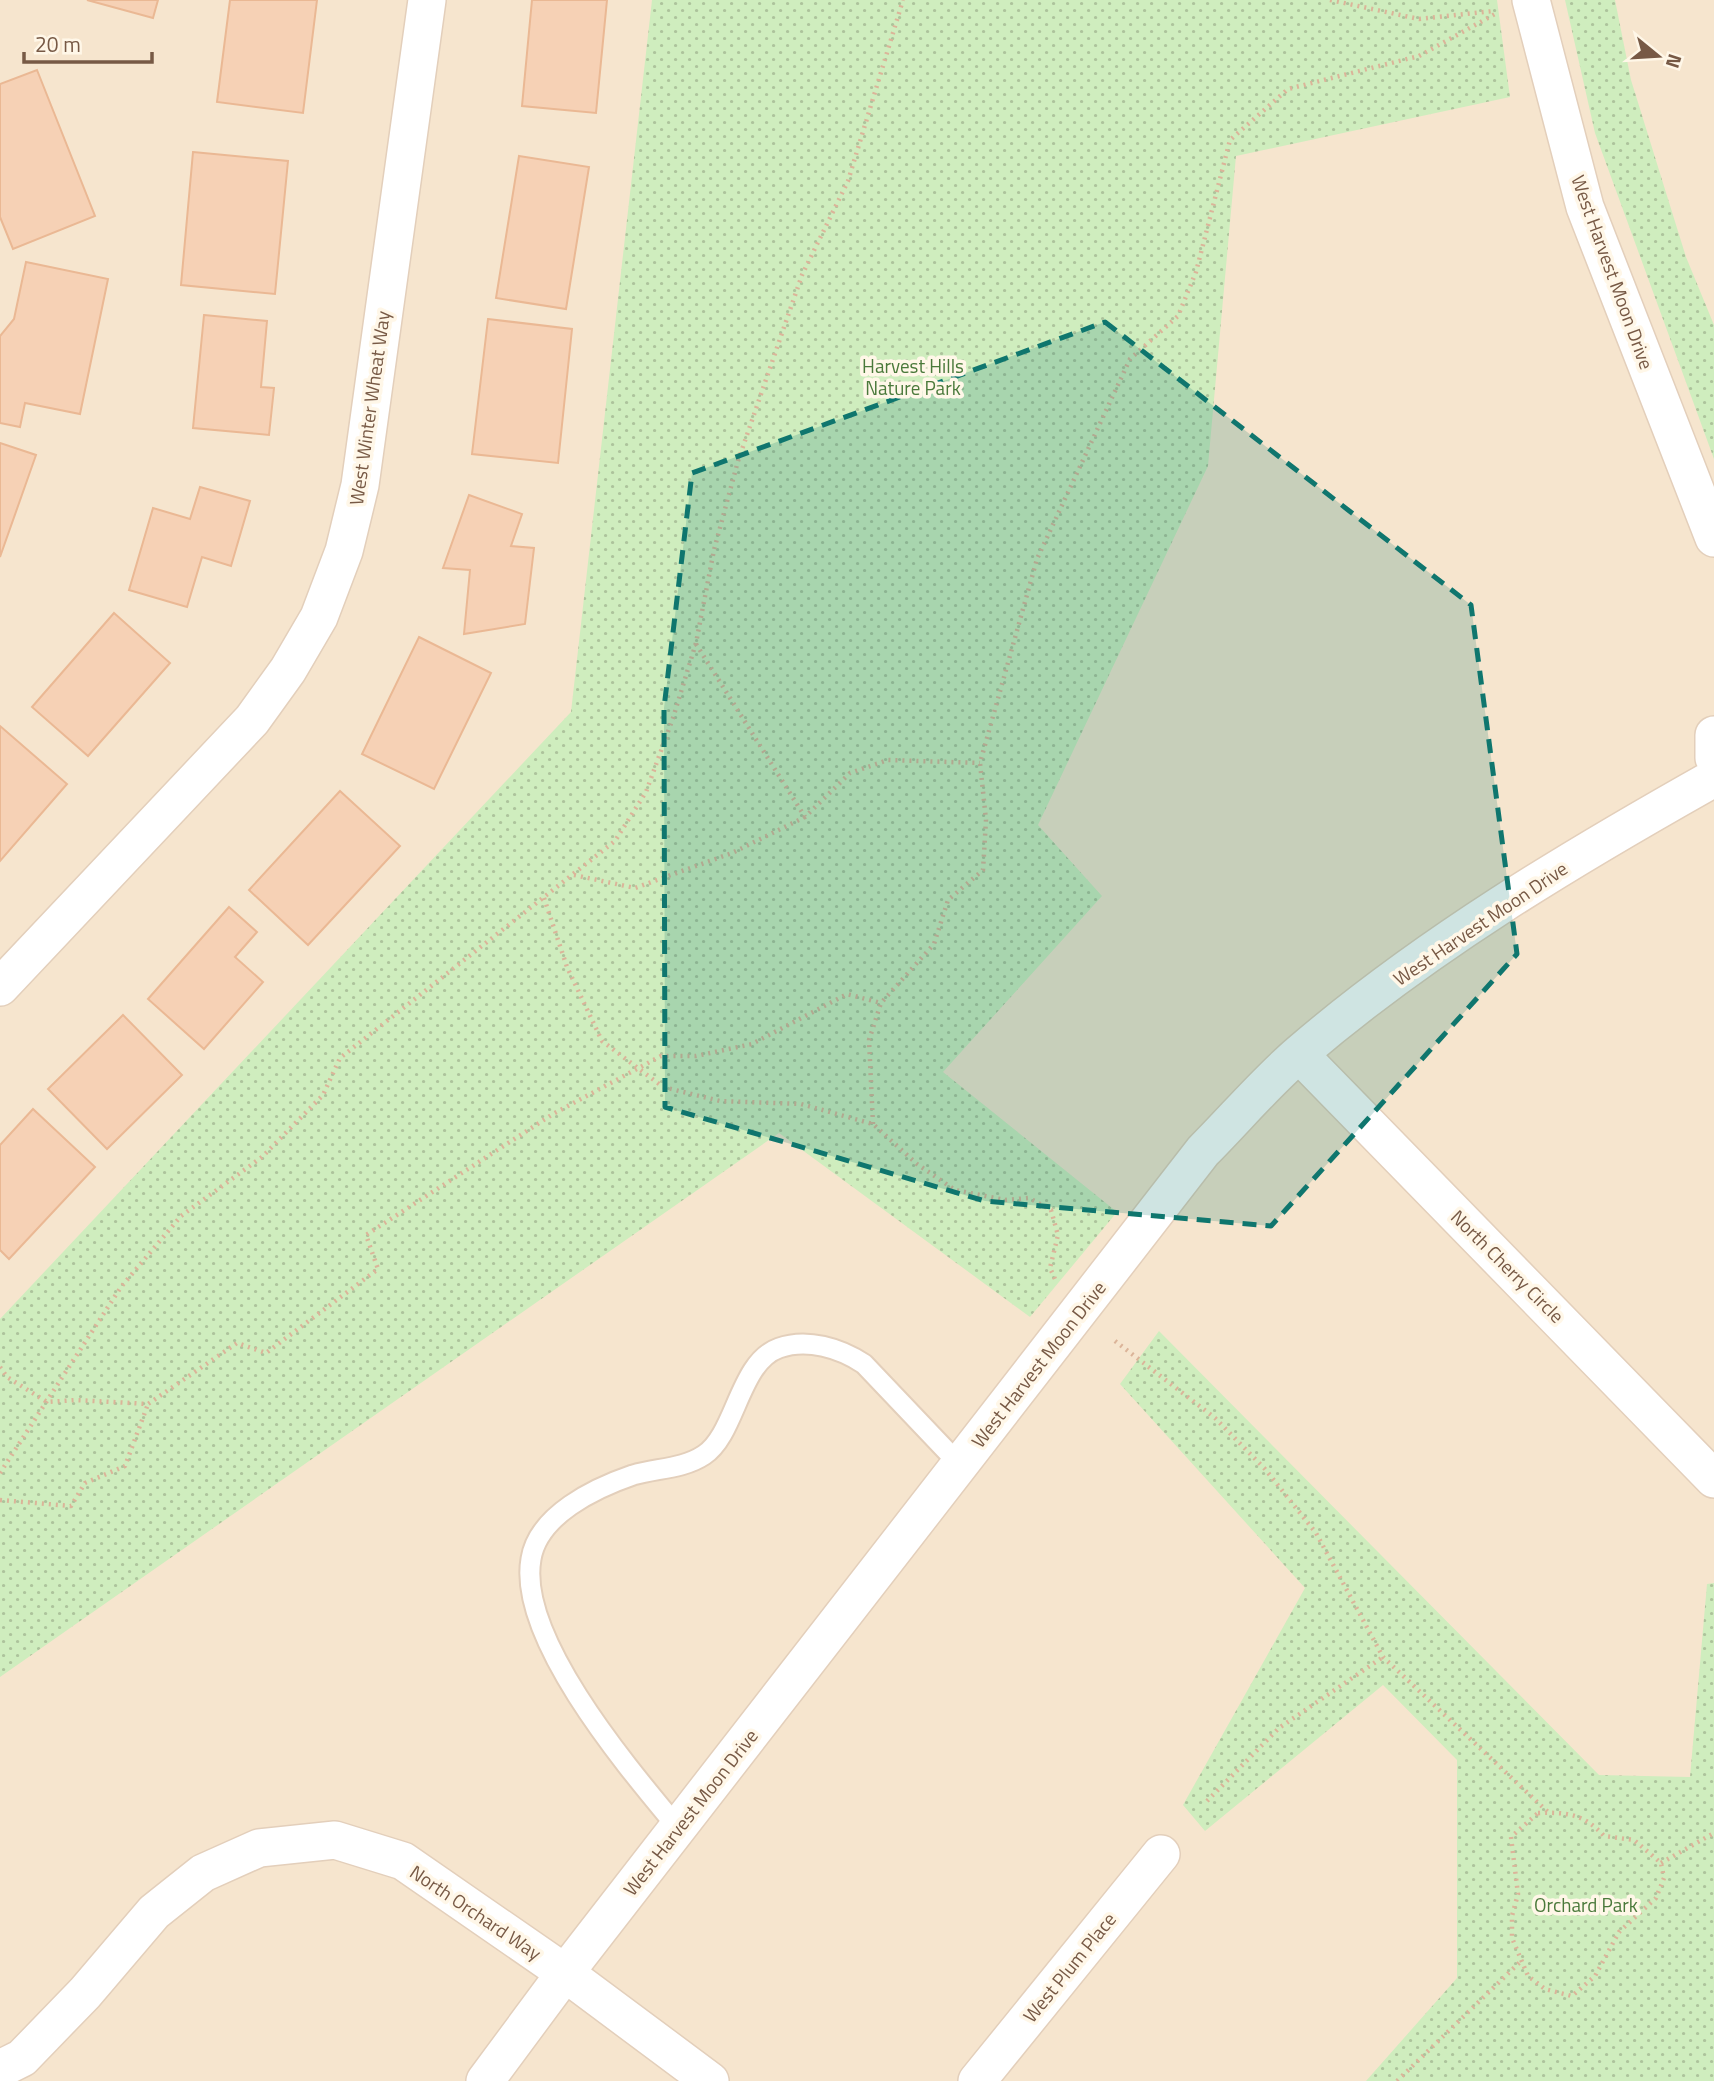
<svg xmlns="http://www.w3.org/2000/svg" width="1714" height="2081" font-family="'Titillium Web',sans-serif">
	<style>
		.residential { fill: #f6e5ce }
		.park { fill: url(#park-dots) }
		.building { fill: #f6d1b5; stroke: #eab894; stroke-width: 2 }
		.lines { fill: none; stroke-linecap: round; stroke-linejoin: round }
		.lane-casing { stroke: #e3cfbb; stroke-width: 23 }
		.street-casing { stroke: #e3cfbb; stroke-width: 40 }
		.path { stroke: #dbb499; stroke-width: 4.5; stroke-dasharray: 2 5; stroke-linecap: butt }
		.lane { stroke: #fff; stroke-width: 19 }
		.street { stroke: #fff; stroke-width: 37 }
		.marked { fill: #0f766e; fill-opacity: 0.2; stroke: #0f766e; stroke-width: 5; stroke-dasharray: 14 9; stroke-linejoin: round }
		.labels { text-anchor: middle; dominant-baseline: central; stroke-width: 7; stroke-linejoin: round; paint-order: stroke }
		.street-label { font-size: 19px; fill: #775945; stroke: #fff7e8 }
		.park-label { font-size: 19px; fill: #4a793a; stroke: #fff7e8 }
	</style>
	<defs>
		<pattern id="park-dots" width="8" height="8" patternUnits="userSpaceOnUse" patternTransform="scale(1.75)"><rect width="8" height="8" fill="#cfedbe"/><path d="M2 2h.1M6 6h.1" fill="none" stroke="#adc39c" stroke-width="1.8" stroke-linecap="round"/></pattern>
	</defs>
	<rect width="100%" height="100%" fill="#fef3e0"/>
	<path class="residential" d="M0 0H1714V2081H0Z"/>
	<path class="park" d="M652 0H1497L1510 97 1236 156 1208 466 1038 825 1102 896 943 1072 1117 1212 1030 1317 779 1133 0 1677V1319L571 712Z
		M1565 0H1615L1631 80 1686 257 1714 325V459L1595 133Z
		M1159 1331 1599 1775 1690 1777 1707 1584 1714 1583V2081H1366L1457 1978V1760L1383 1685 1205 1831 1183 1805 1305 1588 1120 1384Z"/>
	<path class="building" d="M87 0H158L153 18Z
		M230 0H317L303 113 217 102Z
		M532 0H607L596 113 522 106Z
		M37 70 95 216 13 249 0 217V84Z
		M193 152 288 161 275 294 181 285Z
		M519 156 589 167 566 309 496 298Z
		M26 262 108 279 80 414 25 403 20 427 0 423V336L14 319Z
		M204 315 267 321 261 387 274 388 269 435 193 428Z
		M488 319 572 329 558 463 472 454Z
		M0 443 36 455 0 557Z
		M200 487 250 501 231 566 202 557 187 607 129 590 153 508 190 519Z
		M469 495 522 514 511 546 534 548 525 624 464 634 470 570 443 568Z
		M114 613 170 663 88 756 32 707Z
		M419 637 491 673 434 789 362 754Z
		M0 726 67 784 0 861Z
		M340 791 400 846 308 945 249 890Z
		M229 907 257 932 235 957 263 982 204 1049 148 999Z
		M123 1015 182 1075 107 1149 48 1089Z
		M33 1109 95 1167 9 1259 0 1250V1145Z"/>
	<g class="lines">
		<defs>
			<path id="lane" d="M678 1828C629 1769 517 1638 531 1559 538 1515 595 1488 633 1475 657 1468 683 1469 704 1455 736 1434 739 1362 779 1348 807 1338 840 1348 864 1364L960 1465"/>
			<path id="street" d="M1531 0 1585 207 1714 538
				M1714 735V758
				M0 987 252 720 288 670 319 617 344 551 360 485 427 0
				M1299 1054 1714 1479
				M0 2069 22 2058 85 1993 154 1912 203 1873 259 1848 335 1840 403 1861 565 1973 710 2081
				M485 2081 565 1973 1203 1151C1235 1119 1265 1083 1300 1053 1426 945 1570 859 1714 778
				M977 2081 1161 1854"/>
		</defs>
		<use href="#lane" class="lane-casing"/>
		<use href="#street" class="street-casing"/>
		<path class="path" d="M1330 0 1419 19 1494 11
			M696 644 805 817 850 773 888 760 980 763
			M574 875 635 888 732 853 805 817
			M544 898 567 967 602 1041 663 1087 720 1101 801 1104 873 1124 917 1164 955 1190 1005 1200 1029 1198 1051 1210 1058 1235 1050 1268 1055 1279
			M873 1124 869 1040 881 1003 934 944 948 900 983 870 986 820 980 763 1037 559 1130 359 1178 316 1196 272 1230 140 1288 89 1419 56 1495 14
			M1115 1341 1215 1418 1265 1469 1316 1533 1383 1657 1549 1813
			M0 1367 7 1377 47 1402 76 1400 148 1404 237 1343 266 1353 378 1269 366 1235 553 1114 661 1056H696L752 1044 847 994 881 1003
			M0 1473 121 1287 181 1216 262 1157 323 1095 340 1058 615 841 646 792 673 718 696 643 714 550 738 461 802 275 848 181 903 0
			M0 1500 71 1506 85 1483 125 1466 148 1404
			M1207 1801 1279 1728 1383 1657
			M1538 1813C1567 1812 1584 1814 1604 1836L1634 1840 1661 1863 1664 1878 1656 1898 1619 1932 1595 1976 1572 1996 1545 1989 1528 1976 1512 1938V1916L1518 1894 1511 1837Z
			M1661 1863 1714 1833
			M1397 2081 1521 1961"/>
		<use href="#lane" class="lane"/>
		<use href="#street" class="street"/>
	</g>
	<path class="marked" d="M1105 322 1471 605 1517 954 1271 1226 985 1201 665 1107 664 708 692 473Z"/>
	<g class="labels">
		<g class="street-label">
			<text transform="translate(1613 272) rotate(70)">West Harvest Moon Drive</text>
			<text transform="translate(369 408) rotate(-82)">West Winter Wheat Way</text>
			<text transform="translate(1480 923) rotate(-34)">West Harvest Moon Drive</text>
			<text transform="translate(1508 1266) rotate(45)">North Cherry Circle</text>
			<text transform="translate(1038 1364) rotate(-52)">West Harvest Moon Drive</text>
			<text transform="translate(690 1812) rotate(-52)">West Harvest Moon Drive</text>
			<text transform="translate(476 1912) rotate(34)">North Orchard Way</text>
			<text transform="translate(1069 1967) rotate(-51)">West Plum Place</text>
		</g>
		<g class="park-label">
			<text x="913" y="365">Harvest Hills<tspan x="913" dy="22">Nature Park</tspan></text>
			<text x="1586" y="1904">Orchard Park</text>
		</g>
	</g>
	<g transform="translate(1658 56) rotate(108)" stroke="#fff7e8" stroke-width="5" paint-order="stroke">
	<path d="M0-5L12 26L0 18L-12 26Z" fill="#775945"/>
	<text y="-10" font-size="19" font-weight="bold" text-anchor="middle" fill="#775945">N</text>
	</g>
	<path d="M24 52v10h128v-10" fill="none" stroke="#775945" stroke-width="3.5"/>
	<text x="35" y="52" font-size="21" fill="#775945" stroke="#fff7e8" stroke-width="5" paint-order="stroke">20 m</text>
</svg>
